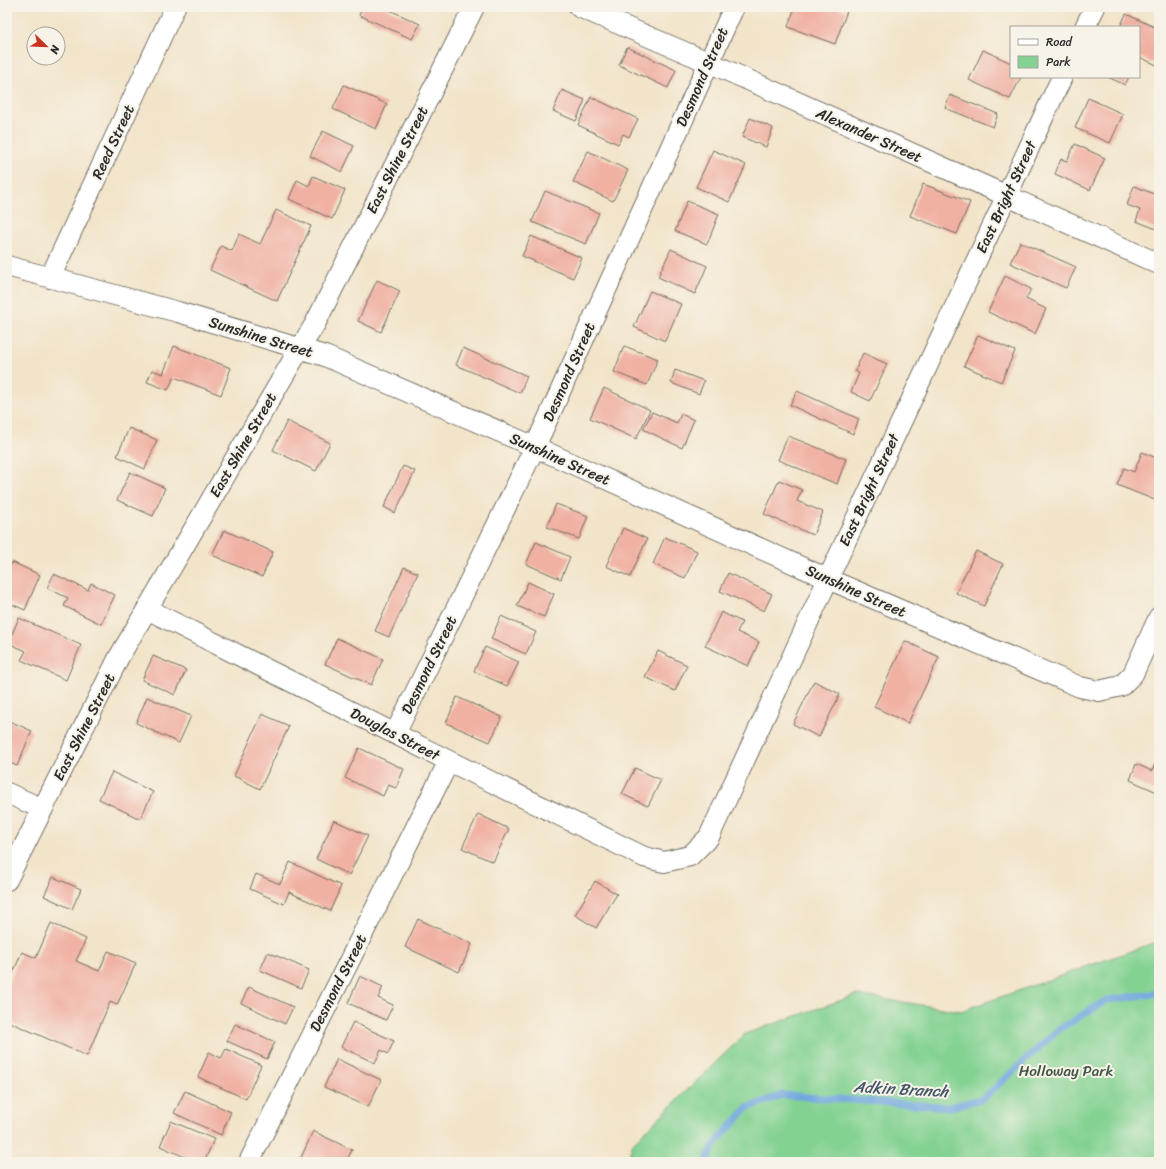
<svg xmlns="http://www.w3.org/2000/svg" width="1166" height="1169" font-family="Sriracha,sans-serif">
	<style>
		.green { fill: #83d292; stroke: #577e5e }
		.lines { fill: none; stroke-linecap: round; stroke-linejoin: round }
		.stream { stroke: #71a7de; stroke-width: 7 }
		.building { fill: #f0b1a3 }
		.street-casing { stroke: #716c62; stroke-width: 22 }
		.street { stroke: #fff; stroke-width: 20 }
		.labels { text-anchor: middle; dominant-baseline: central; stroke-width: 4; stroke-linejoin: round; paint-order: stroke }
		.street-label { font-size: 15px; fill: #2b2b2b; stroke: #f7f3e8 }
		.park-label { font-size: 15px; fill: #415545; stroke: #f7f3e8 }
		.water-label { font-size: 16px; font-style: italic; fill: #44566a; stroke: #f7f3e8 }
	</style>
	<rect width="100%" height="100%" fill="#f7f3e8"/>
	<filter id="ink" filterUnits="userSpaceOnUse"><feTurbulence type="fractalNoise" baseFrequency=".025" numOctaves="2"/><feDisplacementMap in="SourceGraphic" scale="8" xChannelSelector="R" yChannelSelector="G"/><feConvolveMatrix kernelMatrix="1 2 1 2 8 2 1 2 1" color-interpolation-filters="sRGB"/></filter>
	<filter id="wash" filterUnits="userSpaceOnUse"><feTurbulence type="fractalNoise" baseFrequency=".012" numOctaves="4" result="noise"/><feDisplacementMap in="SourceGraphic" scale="16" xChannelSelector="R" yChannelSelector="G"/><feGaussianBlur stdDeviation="0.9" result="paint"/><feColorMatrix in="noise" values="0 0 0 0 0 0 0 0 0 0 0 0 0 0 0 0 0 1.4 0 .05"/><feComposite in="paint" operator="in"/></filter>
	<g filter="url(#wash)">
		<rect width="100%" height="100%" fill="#f2e4c9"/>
		<path class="green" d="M1159 941V1162H627L633 1143 745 1034 856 995 961 1011Z"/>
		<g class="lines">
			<path class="stream" d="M706 1162 714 1145 747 1108 782 1095 950 1107 984 1098 1058 1030 1107 1000 1159 993"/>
		</g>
		<g id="blocks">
			<path class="building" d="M363 7H383L420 24 412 39 359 15Z
				M795 7H835L847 11 835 44 788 27Z
				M1126 14 1159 29V66L1139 57V27H1120Z
				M627 47 676 70 668 88 619 65Z
				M983 50 1011 63V77H1021L1010 99 969 80Z
				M1108 77H1129L1125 85Z
				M344 85 387 104 376 129 333 109Z
				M562 90 585 100 576 121 553 111Z
				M950 95 998 114 993 127 945 108Z
				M591 97 638 119 629 137 623 134 618 144 578 125Z
				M1088 98 1123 114 1110 143 1075 128Z
				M750 118 773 128 766 147 742 137Z
				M323 131 354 146 342 172 310 156Z
				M1075 144 1105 158 1090 190 1055 174 1061 159 1067 161Z
				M713 150 746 165 729 202 696 187Z
				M588 151 628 170 613 201 573 182Z
				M313 176 345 190 332 219 289 199 297 180 309 186Z
				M923 184 970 202 957 234 910 216Z
				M1134 186 1159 196V230L1136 221 1140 210 1127 205Z
				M545 191 599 213 586 244 532 222Z
				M687 201 719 214 707 244 675 231Z
				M276 210 311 226 277 301 210 270 221 246 232 251 239 234 260 244Z
				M531 236 582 258 573 278 522 256Z
				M1020 242 1076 267 1066 288 1010 263Z
				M671 249 707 266 695 294 658 277Z
				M1005 276 1031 289 1026 299 1046 309 1035 334 988 312Z
				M377 280 400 291 381 332 358 321Z
				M650 291 681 304 665 341 634 327Z
				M978 335 1015 351 1001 382 964 366Z
				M174 346 231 368 221 395 174 377 168 390 147 382 152 370 163 374Z
				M624 346 658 359 647 385 614 372Z
				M463 348 527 376 520 393 456 365Z
				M863 353 887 364 870 401 851 392 859 373 855 371Z
				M675 370 704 381 699 394 671 383Z
				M604 388 650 410 636 439 590 418Z
				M797 391 859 419 853 434 790 405Z
				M652 412 677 423 681 414 694 420 682 448 643 429Z
				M287 421 330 443 316 471 273 450Z
				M129 428 157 440 145 469 117 456Z
				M788 436 846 459 837 484 778 460Z
				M1142 452 1159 459V495L1157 501 1117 485 1124 468 1134 472Z
				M403 466 415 471 395 513 384 507Z
				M130 472 165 488 153 516 117 500Z
				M779 480 802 490 797 501 823 512 813 535 764 514Z
				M556 504 588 516 579 539 547 527Z
				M623 528 647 539 630 577 606 566Z
				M224 530 273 552 262 577 212 555Z
				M665 537 697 551 685 578 653 564Z
				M536 542 570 557 561 579 526 564Z
				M976 551 1003 564 984 606 956 593Z
				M12 562 40 575 25 610 7 602V572Z
				M404 567 418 573 389 637 375 631Z
				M728 573 772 594 764 611 720 591Z
				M54 574 88 590 91 583 115 595 101 624 64 606 68 598 47 588Z
				M528 582 554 594 544 617 517 606Z
				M721 612 742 622 737 632 759 642 748 666 705 646Z
				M501 616 536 632 526 654 491 639Z
				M19 618 81 645 66 680 21 660 26 651 8 643Z
				M337 638 383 659 371 685 325 664Z
				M905 641 939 657 908 723 874 707Z
				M485 647 519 662 507 686 474 671Z
				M658 651 687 665 675 691 645 677Z
				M153 656 186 670 175 695 142 680Z
				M814 681 840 694 819 737 793 724Z
				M147 697 191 716 179 743 136 723Z
				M457 697 502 717 490 742 446 723Z
				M262 714 289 726 260 789 234 776Z
				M7 720 32 731 17 766 7 762Z
				M359 748 404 769 396 788 388 785 383 796 345 778Z
				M1136 764 1152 771 1155 764 1159 766V793L1130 780Z
				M635 768 661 780 648 806 622 794Z
				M112 772 153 792 140 819 99 799Z
				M478 814 509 829 493 862 462 848Z
				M334 820 368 836 349 875 316 859Z
				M290 862 341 886 330 911 289 892 284 904 250 889 256 874 280 884Z
				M53 877 81 889 72 909 44 896Z
				M595 881 617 894 596 928 575 915Z
				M418 919 472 944 459 972 405 947Z
				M51 923 86 939 76 961 99 971 108 951 136 963 117 1005 110 1002 87 1056 7 1021V987L22 952 36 958Z
				M268 952 309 970 301 988 260 970Z
				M360 976 383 987 378 998 393 1005 386 1020 348 1003Z
				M249 987 293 1007 285 1024 241 1003Z
				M353 1022 394 1041 388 1054 381 1050 375 1063 341 1047Z
				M235 1024 275 1042 267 1059 227 1041Z
				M226 1049 261 1065 246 1099 198 1077 209 1052 221 1058Z
				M337 1059 381 1080 368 1107 324 1087Z
				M185 1091 231 1112 221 1135 174 1113Z
				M171 1121 214 1139 204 1162H196L160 1146Z
				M313 1131 352 1150 346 1162H304L300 1160Z"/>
		</g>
	</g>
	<g filter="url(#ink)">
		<use href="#blocks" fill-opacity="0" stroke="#716c62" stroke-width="1"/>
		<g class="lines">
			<defs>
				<path id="street" d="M579 7 708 62 1159 264
					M1085 27 1095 7
					M7 266 178 312 325 356 535 447 828 579 1080 687 1099 691 1121 686 1133 674 1159 617
					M50 278 175 7
					M147 609 449 761 644 857 664 862 690 856 709 837 828 579 1062 77
					M395 734 535 447 734 7
					M7 793 43 809
					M7 880 119 657 300 348 315 324 474 7
					M249 1162 449 761"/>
			</defs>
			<use href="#street" class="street-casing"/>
			<use href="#street" class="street"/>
		</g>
	</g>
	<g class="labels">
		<g class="street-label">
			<text transform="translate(702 77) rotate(-66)">Desmond Street</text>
			<text transform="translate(869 135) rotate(24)">Alexander Street</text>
			<text transform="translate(113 142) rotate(-65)">Reed Street</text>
			<text transform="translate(397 160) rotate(-63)">East Shine Street</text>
			<text transform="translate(1006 197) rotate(-65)">East Bright Street</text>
			<text transform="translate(261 337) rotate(17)">Sunshine Street</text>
			<text transform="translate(569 372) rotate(-66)">Desmond Street</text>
			<text transform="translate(243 445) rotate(-60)">East Shine Street</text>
			<text transform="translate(560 459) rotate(24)">Sunshine Street</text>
			<text transform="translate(869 490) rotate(-65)">East Bright Street</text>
			<text transform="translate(856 591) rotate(24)">Sunshine Street</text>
			<text transform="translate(429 665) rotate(-64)">Desmond Street</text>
			<text transform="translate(84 727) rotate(-63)">East Shine Street</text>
			<text transform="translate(395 734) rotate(27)">Douglas Street</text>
			<text transform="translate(338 983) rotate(-63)">Desmond Street</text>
		</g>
		<g class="park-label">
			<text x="1066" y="1071">Holloway Park</text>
		</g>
		<g class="water-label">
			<text transform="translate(901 1089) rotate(3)">Adkin Branch</text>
		</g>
	</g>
	<rect width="1166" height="1169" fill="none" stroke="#f7f3e8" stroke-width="24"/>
	<rect x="1010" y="26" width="130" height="52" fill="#f7f3e8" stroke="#a5a39c"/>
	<rect x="1018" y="39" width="20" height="6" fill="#ffffff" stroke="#a5a39c"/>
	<text x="1046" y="46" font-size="12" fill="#2b2b2b">Road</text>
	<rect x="1018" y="56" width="20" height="12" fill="#83d292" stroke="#a5a39c"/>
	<text x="1046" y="66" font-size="12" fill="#2b2b2b">Park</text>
	<g transform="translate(46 46) rotate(113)"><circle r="19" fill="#f7f3e8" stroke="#a5a39c"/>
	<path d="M0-3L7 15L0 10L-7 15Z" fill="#c8321e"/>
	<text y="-6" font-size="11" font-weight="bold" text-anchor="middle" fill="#2b2b2b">N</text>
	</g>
</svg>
